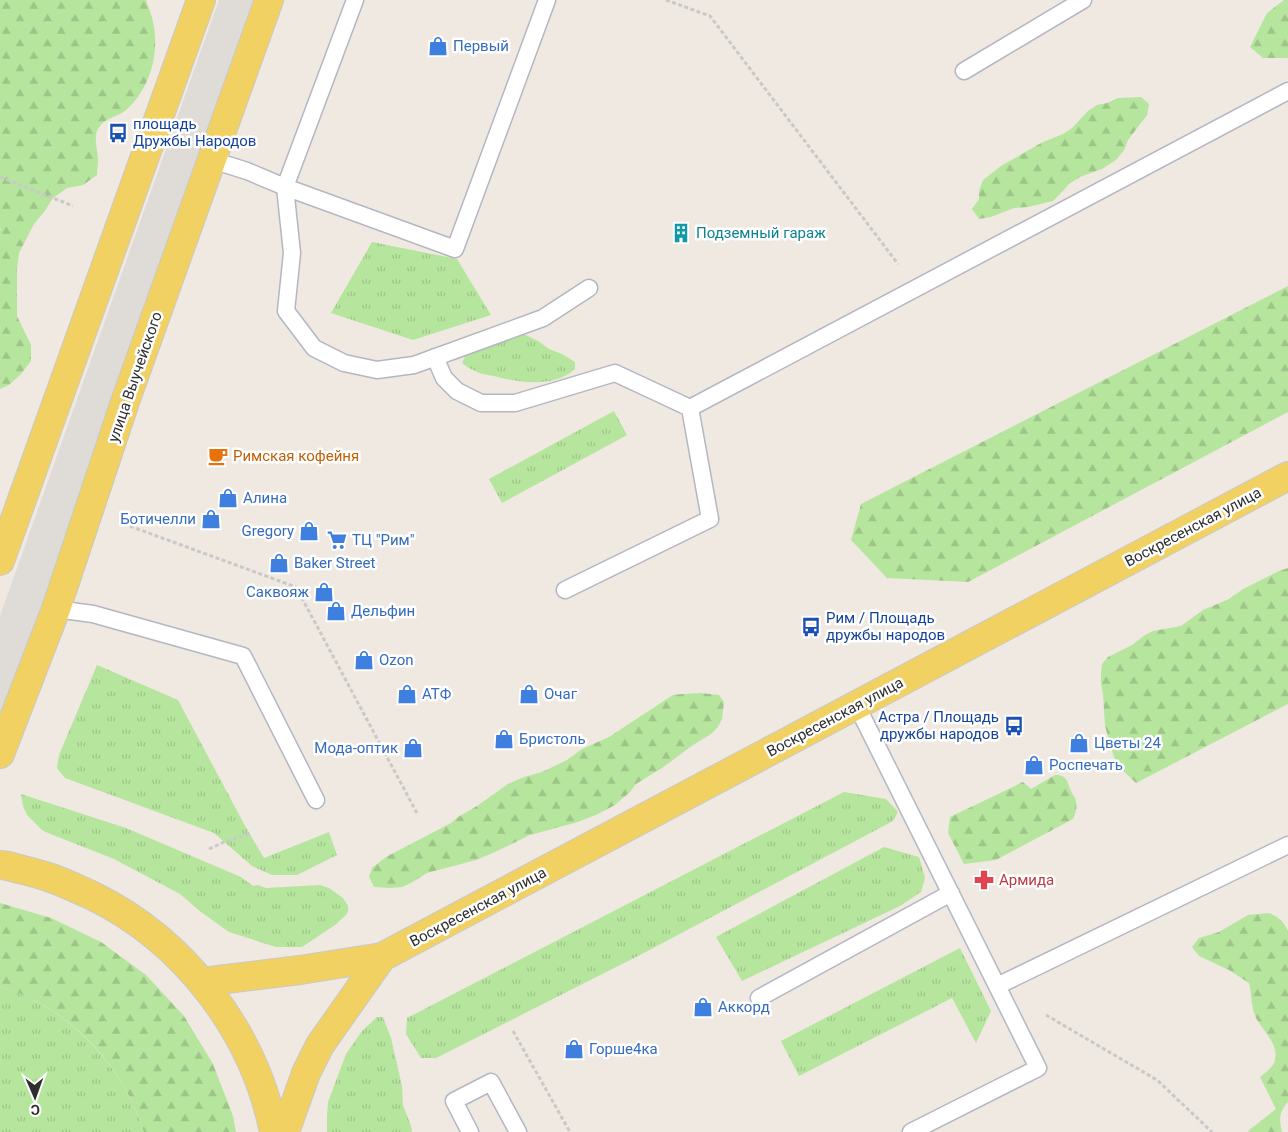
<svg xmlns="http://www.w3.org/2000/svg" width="1288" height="1132" font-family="Roboto,sans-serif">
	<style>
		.grass { fill: url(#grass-tufts) }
		.forest { fill: url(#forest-firs) }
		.plaza { fill: #dfdcd8 }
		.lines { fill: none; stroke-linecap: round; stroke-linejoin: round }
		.lane-casing { stroke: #b4b7c1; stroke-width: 19 }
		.primary-casing { stroke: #c9c9c9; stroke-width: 30 }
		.path { stroke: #c9c9c9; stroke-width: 3; stroke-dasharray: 4 2.5; stroke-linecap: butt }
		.lane { stroke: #fff; stroke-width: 16 }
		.primary { stroke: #f2d163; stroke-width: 28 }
		.labels { text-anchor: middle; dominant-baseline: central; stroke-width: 5; stroke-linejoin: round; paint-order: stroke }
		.shop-label { font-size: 15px; fill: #366cbe; stroke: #fff; text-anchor: start }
		.transit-label { font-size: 15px; fill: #164399; stroke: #fff; text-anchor: start }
		.culture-label { font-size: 15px; fill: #0d838f; stroke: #fff; text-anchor: start }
		.street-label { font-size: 15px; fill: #2e2e2e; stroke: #fff }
		.food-label { font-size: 15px; fill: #c56008; stroke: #fff; text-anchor: start }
		.health-label { font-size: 15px; fill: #be3a42; stroke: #fff; text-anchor: start }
	</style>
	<defs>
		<pattern id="grass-tufts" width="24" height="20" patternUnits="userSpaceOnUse" patternTransform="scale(1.25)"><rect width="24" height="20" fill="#b6e59e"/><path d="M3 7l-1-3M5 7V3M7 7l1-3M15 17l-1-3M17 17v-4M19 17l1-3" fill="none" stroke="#9dc588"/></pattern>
		<pattern id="forest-firs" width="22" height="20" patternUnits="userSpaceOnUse" patternTransform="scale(1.25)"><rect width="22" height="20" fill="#b6e59e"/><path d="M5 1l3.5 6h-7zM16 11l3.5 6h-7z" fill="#9dc588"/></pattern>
	</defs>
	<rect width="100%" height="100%" fill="#efe9e1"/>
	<path class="grass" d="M372 242 457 259 491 315 413 340 331 313Z
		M510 335H526L538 341 549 349 562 354 575 362V369C554 388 520 383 494 376 488 375 481 374 475 371 470 369 466 366 462 363L465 356 471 352Z
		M614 411 627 435 502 503 489 479Z
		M97 665 178 700 244 824 264 858 329 832 337 855 297 875H272L252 866 214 833 65 778 57 768 59 755Z
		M844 792 886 799 898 812 893 821 640 955 436 1058H421L406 1034 407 1018Z
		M21 794 126 828 241 877 253 886 258 885 266 888 320 885 329 888 343 898 348 906V911L346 915 335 925 302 947H276L229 932 201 912 180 894 114 859 43 831 27 815 23 806Z
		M884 847 919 857 925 878 921 892 900 906 742 981 716 937Z
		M960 948 991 1011 976 1043 952 998 799 1076 781 1041Z
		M0 986C69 1008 122 1064 144 1132H0Z
		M377 1017H383L391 1038 402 1086 403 1105 411 1126 412 1132H327V1116L328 1102 346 1054 362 1031Z"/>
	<path class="forest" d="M0 0H146C148 7 152 15 153 22 160 53 150 89 126 110 117 118 106 116 98 129 93 137 98 151 98 160 98 165 97 170 97 175L83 185 67 188 53 198 44 212 34 224 19 253 17 269V316L31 345V361L21 374 9 385 0 389V231L1 229 0 228Z
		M1284 0H1288V58H1263L1250 47 1267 13Z
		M1141 97 1149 104 1147 115 1128 140 1124 150 1116 160 1102 169 1080 177 1069 184 1061 193 1053 201 1028 207 1014 208 991 217 979 219 972 209 979 199V191L983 180 1001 166 1041 143 1063 134 1072 128 1088 111 1097 105 1107 103 1118 98Z
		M1288 286V412L968 582 887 578 851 540 861 504Z
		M1288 568V704L1136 783 1119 767 1114 757 1108 737 1105 726 1103 694 1101 684V674L1102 664 1108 657 1132 645 1145 635 1153 631 1181 626 1203 610 1229 599 1243 589 1279 571Z
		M701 693 719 695 724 702 722 719 718 727 711 734 693 745 662 768 636 784 630 792 615 805 598 814 578 822 530 835 495 852 476 860 427 873 411 883 402 887 391 888 374 887 369 877 372 868 386 857 451 823 458 817 477 806 508 784 524 777 542 772 567 760 582 749 609 737 673 695 682 694Z
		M1055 775C1068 775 1067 782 1071 791 1072 794 1074 796 1075 798 1078 805 1076 813 1073 819L996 860 964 864 948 833 950 817 1023 782 1031 789Z
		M0 903 51 918 101 942 146 975 184 1016 213 1064 233 1116 236 1132H144C122 1063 69 1008 0 986Z
		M1269 913C1279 917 1283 921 1288 931V1102C1279 1112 1279 1119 1282 1132H1249L1248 1131 1276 1109 1260 1077C1265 1073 1274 1067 1275 1060 1279 1044 1263 1031 1256 1018 1251 1008 1252 995 1249 983L1229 970 1199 956 1192 947 1199 938 1219 932 1248 915Z"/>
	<path class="plaza" d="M219 0H255L0 730V616Z"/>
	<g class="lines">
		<defs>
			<path id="lane" d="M355 0 285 187 292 253 286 311 314 348 344 363 377 370 414 365 543 318 589 288
				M964 71 1083 0
				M212 160 247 171 285 187 455 249 547 0
				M435 357 444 378 457 391 481 403H515L615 373 690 408 710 519 565 590
				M690 408 1288 91
				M56 609 93 614 243 656 316 800
				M857 706 1038 1068 911 1132
				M997 986 1288 845
				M759 998 951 893
				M470 1132 454 1101 491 1082 518 1132"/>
			<path id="primary" d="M0 561 201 0
				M0 754 56 609 126 399 269 0
				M0 865 8 866C22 870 37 873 51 878 65 883 80 890 93 896 185 941 254 1032 274 1132
				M202 982 300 970 382 957 1288 476
				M285 1132 306 1073 320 1045 382 957"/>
		</defs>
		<use href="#lane" class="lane-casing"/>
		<use href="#primary" class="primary-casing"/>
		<path class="path" d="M666 0 710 16 898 264
			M0 177 73 206
			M124 524 296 587 418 815
			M209 849 224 842 250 834
			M1046 1015 1157 1080 1212 1132
			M513 1031 570 1132"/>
		<use href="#lane" class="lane"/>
		<use href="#primary" class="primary"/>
	</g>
	<defs>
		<symbol id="shop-bare" viewBox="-9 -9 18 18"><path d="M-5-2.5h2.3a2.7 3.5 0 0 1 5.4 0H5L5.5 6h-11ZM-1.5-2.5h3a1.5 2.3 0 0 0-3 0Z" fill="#3f7fe0" stroke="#fff" stroke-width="2.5" paint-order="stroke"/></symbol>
		<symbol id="bus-bare" viewBox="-9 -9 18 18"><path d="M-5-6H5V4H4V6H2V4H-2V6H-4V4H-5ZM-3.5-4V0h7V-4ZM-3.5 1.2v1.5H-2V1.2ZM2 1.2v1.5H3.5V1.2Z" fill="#1a4fb4" stroke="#fff" stroke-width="2.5" paint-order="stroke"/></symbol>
		<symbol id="building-bare" viewBox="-9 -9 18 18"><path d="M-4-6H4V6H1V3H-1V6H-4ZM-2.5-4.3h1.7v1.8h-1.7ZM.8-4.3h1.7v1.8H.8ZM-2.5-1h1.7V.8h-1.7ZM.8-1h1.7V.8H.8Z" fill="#0f9aa8" stroke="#fff" stroke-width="2.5" paint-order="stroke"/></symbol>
		<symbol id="cafe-bare" viewBox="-9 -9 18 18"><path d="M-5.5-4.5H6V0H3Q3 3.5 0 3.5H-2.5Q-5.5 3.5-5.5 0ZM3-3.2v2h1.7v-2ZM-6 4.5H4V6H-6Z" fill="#e8710a" stroke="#fff" stroke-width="2.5" paint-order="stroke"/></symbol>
		<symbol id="supermarket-bare" viewBox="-9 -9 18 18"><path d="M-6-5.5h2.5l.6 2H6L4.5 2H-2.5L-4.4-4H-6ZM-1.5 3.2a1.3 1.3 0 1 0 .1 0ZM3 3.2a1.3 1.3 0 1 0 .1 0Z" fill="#3f7fe0" stroke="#fff" stroke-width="2.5" paint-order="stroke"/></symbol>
		<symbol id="pharmacy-bare" viewBox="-9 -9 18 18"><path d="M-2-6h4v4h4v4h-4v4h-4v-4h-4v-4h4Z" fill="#e0444e" stroke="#fff" stroke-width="2.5" paint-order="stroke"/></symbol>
	</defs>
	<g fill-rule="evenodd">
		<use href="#shop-bare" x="424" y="32" width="28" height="28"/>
		<use href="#bus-bare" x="104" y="119" width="28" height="28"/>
		<use href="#building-bare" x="667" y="219" width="28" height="28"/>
		<use href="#cafe-bare" x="204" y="442" width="28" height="28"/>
		<use href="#shop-bare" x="214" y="484" width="28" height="28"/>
		<use href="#shop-bare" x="197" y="505" width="28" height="28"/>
		<use href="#shop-bare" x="295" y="517" width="28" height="28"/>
		<use href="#supermarket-bare" x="323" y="526" width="28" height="28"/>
		<use href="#shop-bare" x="265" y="549" width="28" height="28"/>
		<use href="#shop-bare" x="310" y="578" width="28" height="28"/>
		<use href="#shop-bare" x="322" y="597" width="28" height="28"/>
		<use href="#bus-bare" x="797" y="613" width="28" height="28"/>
		<use href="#shop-bare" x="350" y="646" width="28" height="28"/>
		<use href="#shop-bare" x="393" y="680" width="28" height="28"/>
		<use href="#shop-bare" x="515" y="680" width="28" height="28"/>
		<use href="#bus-bare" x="1000" y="712" width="28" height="28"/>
		<use href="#shop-bare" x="490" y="725" width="28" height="28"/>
		<use href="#shop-bare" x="1065" y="729" width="28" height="28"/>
		<use href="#shop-bare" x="399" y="734" width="28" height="28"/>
		<use href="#shop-bare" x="1020" y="751" width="28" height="28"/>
		<use href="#pharmacy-bare" x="970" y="866" width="28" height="28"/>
		<use href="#shop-bare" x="689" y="993" width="28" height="28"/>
		<use href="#shop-bare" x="560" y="1035" width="28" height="28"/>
	</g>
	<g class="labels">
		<g class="shop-label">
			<text x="453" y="46">Первый</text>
			<text x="243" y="498">Алина</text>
			<text x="196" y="519" text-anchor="end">Ботичелли</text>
			<text x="294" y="531" text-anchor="end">Gregory</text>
			<text x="352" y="540">ТЦ "Рим"</text>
			<text x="294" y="563">Baker Street</text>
			<text x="309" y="592" text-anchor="end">Саквояж</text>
			<text x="351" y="611">Дельфин</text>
			<text x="379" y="660">Ozon</text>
			<text x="422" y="694">АТФ</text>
			<text x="544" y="694">Очаг</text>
			<text x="519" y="739">Бристоль</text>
			<text x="1094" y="743">Цветы 24</text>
			<text x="398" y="748" text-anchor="end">Мода-оптик</text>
			<text x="1049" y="765">Роспечать</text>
			<text x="718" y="1007">Аккорд</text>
			<text x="589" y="1049">Горше4ка</text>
		</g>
		<g class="transit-label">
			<text x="133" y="124">площадь<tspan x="133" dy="17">Дружбы Народов</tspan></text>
			<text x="826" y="618">Рим / Площадь<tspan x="826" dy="17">дружбы народов</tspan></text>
			<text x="999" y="717" text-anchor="end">Астра / Площадь<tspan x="999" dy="17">дружбы народов</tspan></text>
		</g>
		<g class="culture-label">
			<text x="696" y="233">Подземный гараж</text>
		</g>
		<g class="street-label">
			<text transform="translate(135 377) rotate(-71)">улица Выучейского</text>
			<text transform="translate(1193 527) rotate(-28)">Воскресенская улица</text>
			<text transform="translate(835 717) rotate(-28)">Воскресенская улица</text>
			<text transform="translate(478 907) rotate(-28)">Воскресенская улица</text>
		</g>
		<g class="food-label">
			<text x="233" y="456">Римская кофейня</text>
		</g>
		<g class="health-label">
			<text x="999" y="880">Армида</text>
		</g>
	</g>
	<g transform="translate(35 1097) rotate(178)" stroke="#ffffff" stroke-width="4" paint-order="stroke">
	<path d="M0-4L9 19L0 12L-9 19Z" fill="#2e2e2e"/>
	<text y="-8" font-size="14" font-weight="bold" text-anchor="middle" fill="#2e2e2e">С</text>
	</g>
</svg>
